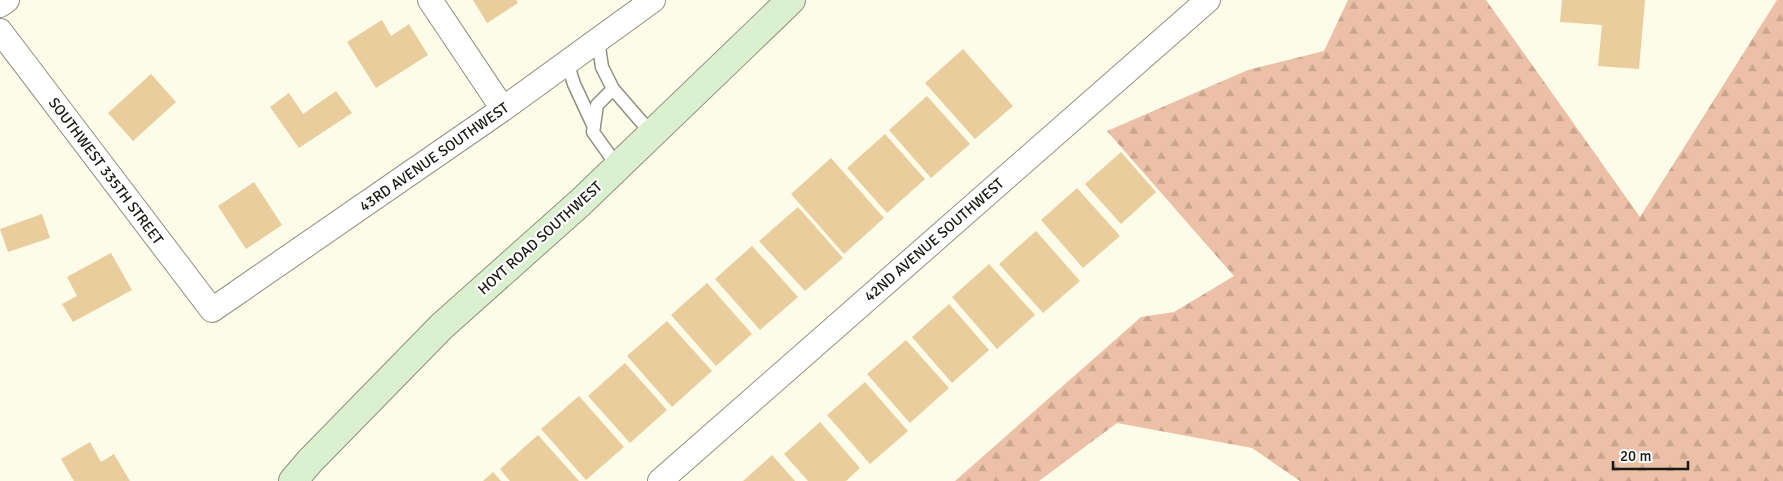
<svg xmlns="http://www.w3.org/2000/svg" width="1783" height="481" font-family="Signika,sans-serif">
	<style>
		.forest { fill: url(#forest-firs) }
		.building { fill: #eacd9d }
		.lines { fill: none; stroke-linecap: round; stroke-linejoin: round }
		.lane-casing { stroke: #8f907f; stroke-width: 15 }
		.street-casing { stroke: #8f907f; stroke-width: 26 }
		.secondary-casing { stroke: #8f907f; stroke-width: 30 }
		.lane { stroke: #fff; stroke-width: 12 }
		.street { stroke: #fff; stroke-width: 24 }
		.secondary { stroke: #daf0cf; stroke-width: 28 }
		.labels { text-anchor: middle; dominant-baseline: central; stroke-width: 4.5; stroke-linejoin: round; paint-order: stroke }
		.street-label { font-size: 15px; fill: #191913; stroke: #fff }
	</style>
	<defs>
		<pattern id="forest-firs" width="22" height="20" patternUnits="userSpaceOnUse" patternTransform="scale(1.25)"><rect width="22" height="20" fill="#ecc0a6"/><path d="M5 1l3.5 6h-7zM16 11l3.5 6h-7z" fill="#caa48e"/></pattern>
	</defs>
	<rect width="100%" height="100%" fill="#fcfce9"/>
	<path class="forest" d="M1348 0H1486L1640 217 1777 0H1783V481H1300L1252 448 1117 423 1039 481H955L1141 317 1174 312 1234 276 1107 131 1248 70 1324 51Z"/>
	<path class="building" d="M473 0H516L518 3 487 23Z
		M1562 0H1645L1639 69 1598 66 1602 25 1560 22Z
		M382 20 391 36 409 24 428 55 376 88 347 42Z
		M963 49 1013 106 975 139 925 83Z
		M151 74 176 102 133 141 108 113Z
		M336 91 352 113 299 148 270 107 289 93 303 114Z
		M927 96 970 144 931 178 889 130Z
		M885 134 925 179 887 213 847 168Z
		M1121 152 1156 192 1121 224 1085 184Z
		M831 158 884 218 844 254 791 194Z
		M254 182 282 225 246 249 218 206Z
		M1077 188 1120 236 1083 268 1041 220Z
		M798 207 843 258 805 291 759 241Z
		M42 214 50 238 8 252 0 229Z
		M1036 231 1080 281 1043 313 999 264Z
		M752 246 798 297 760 330 715 279Z
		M111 253 132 290 73 322 62 304 77 296 67 277Z
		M989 264 1035 315 997 349 952 297Z
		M707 283 752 334 716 366 671 315Z
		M949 304 989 350 952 383 912 337Z
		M667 321 712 371 672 407 627 356Z
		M906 340 949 388 910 423 867 374Z
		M625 363 667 410 630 443 588 396Z
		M865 382 908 431 870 464 827 415Z
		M579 396 624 447 586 480 541 429Z
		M820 422 860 468 846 481H808L784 454Z
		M538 435 579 481H510L500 469Z
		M90 442 101 462 114 454 130 481H74L61 459Z
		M772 455 795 481H743Z
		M493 472 501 481H483Z"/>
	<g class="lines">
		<defs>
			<path id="lane" d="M598 40 602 67 613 89 652 134
				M567 62 574 84 594 127
				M613 89 597 105 593 132 618 167"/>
			<path id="street" d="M430 0 503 109
				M0 5 7 0
				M0 31 212 310 503 109 653 0
				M660 481 1208 0"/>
			<path id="secondary" d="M293 481 310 461 442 326 581 202 791 0"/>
		</defs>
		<use href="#lane" class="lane-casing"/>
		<use href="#street" class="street-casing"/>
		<use href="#secondary" class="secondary-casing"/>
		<use href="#lane" class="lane"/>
		<use href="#street" class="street"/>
		<use href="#secondary" class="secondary"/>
	</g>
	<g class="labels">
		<g class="street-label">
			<text transform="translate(434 157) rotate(-35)">43RD AVENUE SOUTHWEST</text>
			<text transform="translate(106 171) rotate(53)">SOUTHWEST 335TH STREET</text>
			<text transform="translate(540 238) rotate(-42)">HOYT ROAD SOUTHWEST</text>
			<text transform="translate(934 240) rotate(-41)">42ND AVENUE SOUTHWEST</text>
		</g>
	</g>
	<path d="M1613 461v8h75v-8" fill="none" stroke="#191913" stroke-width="2.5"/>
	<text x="1620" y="461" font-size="15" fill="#191913" stroke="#ffffff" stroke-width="4" paint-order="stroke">20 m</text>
</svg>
